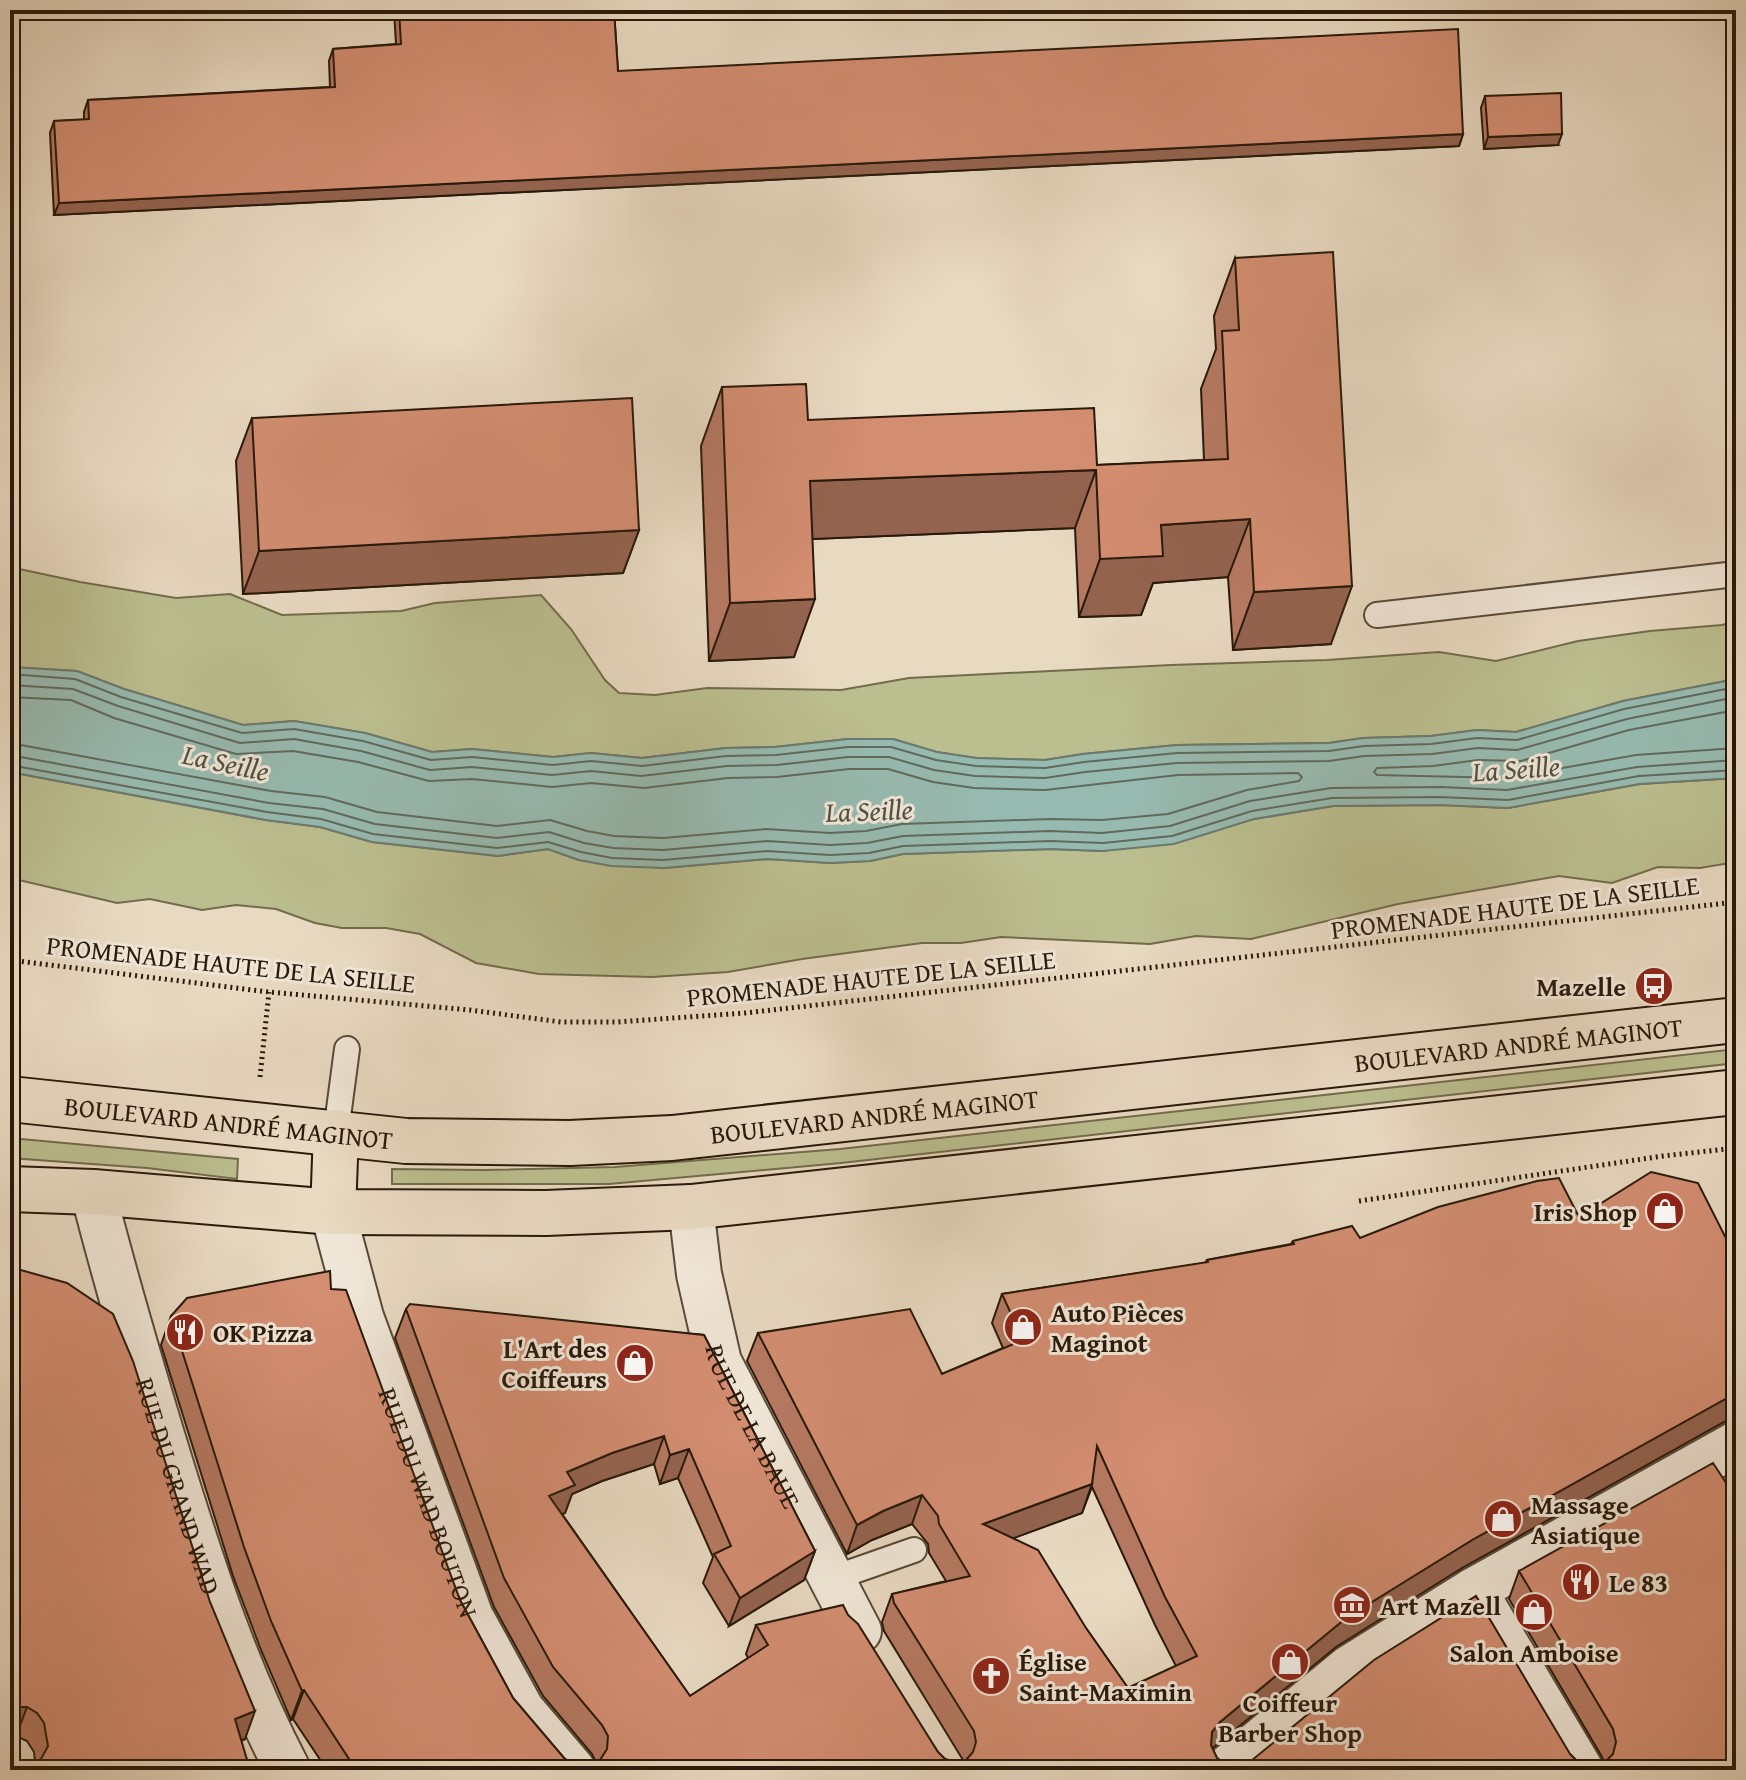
<svg xmlns="http://www.w3.org/2000/svg" width="1746" height="1780" font-family="'Gentium Book Plus',serif">
	<style>
		.green { fill: #bbbe8f; stroke: #726c4c; stroke-width: 2 }
		.water { fill: #97bab0; stroke: #6b7a6e; stroke-width: 2 }
		.lines { fill: none; stroke-linecap: round; stroke-linejoin: round }
		.shore { stroke: #606a5d; stroke-width: 2 }
		.service-casing { stroke: #594938; stroke-width: 28 }
		.minor-casing { stroke: #594938; stroke-width: 48 }
		.primary-casing { stroke: #29190a; stroke-width: 48 }
		.path { stroke: #29190a; stroke-width: 5; stroke-dasharray: 2 4; stroke-linecap: butt }
		.service { stroke: #f0e6d7; stroke-width: 24 }
		.minor { stroke: #f0e6d7; stroke-width: 44 }
		.primary { stroke: #e8d9c1; stroke-width: 44 }
		.wall { fill: #b57961; stroke: #29190a; stroke-width: 2; fill-rule: evenodd }
		.shaded-wall { fill: #94634f; stroke: #29190a; stroke-width: 2 }
		.building { fill: #d38d71; stroke: #29190a; stroke-width: 2; fill-rule: evenodd }
		.labels { text-anchor: middle; dominant-baseline: central; stroke-width: 6; stroke-linejoin: round; paint-order: stroke }
		.street-label { font-size: 26px; fill: #29190a; stroke: #f0e6d7 }
		.poi-label { font-size: 26px; font-weight: bold; fill: #29190a; stroke: #f0e6d7; text-anchor: start }
		.water-label { font-size: 28px; font-style: italic; fill: #505144; stroke: #f0e6d7 }
	</style>
	<rect width="100%" height="100%" fill="#e8d9c1"/>
	<filter id="stains"><feTurbulence type="fractalNoise" baseFrequency=".0025" numOctaves="4"/><feColorMatrix values="0 0 0 0 .2 0 0 0 0 .09 0 0 0 0 .02 0 0 0 .5 -.17"/></filter>
	<radialGradient id="worn" r=".72"><stop offset=".6" stop-color="#630" stop-opacity="0"/><stop offset="1" stop-color="#630" stop-opacity=".3"/></radialGradient>
	<path class="green" d="M10 567 80 582 176 598 230 594 282 615 401 611 435 603 541 595 571 629 605 680 619 693 655 695 707 688 841 690 909 678 1171 665 1327 660 1439 652 1496 661 1578 641 1650 631 1722 625 1736 621V679L1623 701 1516 732 1477 730 1431 736 1363 738 1329 743 1177 745 1083 754 1045 760 976 758 936 752 893 739H848L775 747 726 748 642 758 591 753 553 757 472 749 432 752 365 733 294 721 243 725 124 689 77 671 10 667Z
		M10 772 266 820 320 827 372 842 498 856 548 849 579 860 664 868 768 859 830 863 870 861 903 854 1050 849 1103 851 1254 819 1333 806 1440 805 1508 808 1640 784 1736 778V862L1700 868 1658 867 1612 883 1559 876 1398 904 1251 939 1196 936 1150 944 1001 937 961 943H922L802 959 728 972 652 977 539 974 476 963 420 934 386 928H342L315 923 276 909 236 905 202 910 150 899 117 903 10 878Z
		M1736 1049V1063L841 1163 609 1184H392V1169L483 1170 615 1167 840 1149Z
		M10 1138 238 1159 237 1179 147 1168 10 1158Z"/>
	<path class="water" d="M10 667 77 671 124 689 243 725 294 721 365 733 432 752 472 749 553 757 591 753 642 758 726 748 775 747 848 739H893L937 752 976 758 1045 760 1083 754 1177 745 1329 743 1363 738 1431 736 1477 730 1516 732 1623 701 1736 679V778L1639 784 1508 808 1440 805 1333 806 1254 819 1174 844 1103 851 1050 849 903 854 870 861 830 863 768 859 664 868 611 866 579 860 548 849 498 856 372 842 320 827 266 820 10 772Z"/>
	<g class="lines">
		<path class="shore" d="M10 674 75 679 121 697 242 733 294 729 363 741 431 760 472 757 553 765 591 761 642 766 726 756 776 755 848 747H891L936 760 976 766 1045 768 1084 762 1177 753 1329 751 1364 746 1431 744 1477 738 1517 740 1624 709 1736 687
			M10 685 73 689 118 706 240 743 294 739 361 751 430 770 472 767 552 775 591 771 641 776 727 766 777 765 848 757H889L934 770 975 776 1045 778 1085 772 1177 763 1329 761 1364 756 1432 754 1478 748 1517 750 1627 719 1736 697
			M10 697 71 700 114 718 236 754 293 751 358 762 429 781 472 779 552 787 591 783 644 788 728 778 777 777 849 769H888L933 782 974 788 1045 790 1178 775 1298 773 1302 777 1299 781 1247 790 1168 814 1102 820 1050 819 902 824 866 831 830 833 766 829 663 838 614 836 587 831 550 820 497 826 377 812 325 797 271 791 10 743
			M1736 710 1629 730 1521 761 1478 760 1433 766 1377 768 1374 772 1377 775 1506 778 1636 755 1736 748
			M10 755 269 803 323 809 375 824 497 838 549 832 584 843 613 848 663 850 767 841 830 845 867 843 903 836 1050 831 1102 833 1170 826 1250 801 1331 788 1441 787 1507 790 1637 767 1736 760
			M10 765 267 812 321 819 373 834 497 848 548 842 581 852 612 858 663 860 767 851 830 855 869 853 903 846 1050 841 1103 843 1172 836 1252 811 1332 798 1440 797 1508 800 1639 776 1736 770"/>
		<defs>
			<path id="service" d="M1377 615 1736 574
				M336 1132 347 1049
				M831 1579 914 1550"/>
			<g id="minor">
				<path id="s1" d="M93 1192C117 1285 144 1377 172 1468 205 1574 237 1672 288 1770"/>
				<path id="s2" d="M691 1207 699 1274 719 1362 859 1631"/>
				<path id="s3" d="M333 1212 361 1317 471 1617 522 1710 573 1770"/>
				<path d="M1474 1590 1581 1770"/>
				<path d="M1225 1770 1349 1668 1474 1590 1736 1444"/>
			</g>
			<g id="primary">
				<path id="s4" d="M10 1099 406 1141 570 1143 672 1138 1736 1020"/>
				<path d="M10 1189 93 1192 333 1212 546 1213 691 1207 1736 1092"/>
				<path d="M333 1212 336 1132"/>
			</g>
		</defs>
		<use href="#service" class="service-casing"/>
		<use href="#minor" class="minor-casing"/>
		<use href="#primary" class="primary-casing"/>
		<path class="path" d="M10 960 269 992 470 1010 561 1022H617L745 1013 1736 902
			M260 1077 269 992
			M1359 1201 1663 1156 1736 1148"/>
		<use href="#service" class="service"/>
		<use href="#minor" class="minor"/>
		<use href="#primary" class="primary"/>
	</g>
	<path class="wall" d="M394 10H614L618 71 1463 134 1459 146 54 215 50 133 54 121 84 120V112L88 100 330 87 329 61 333 49 396 44Z
		M1485 96 1558 145 1484 149 1481 108Z
		M1235 258 1331 644 1233 650 1228 577 1153 583 1141 615 1079 617 1075 528 812 539 794 657 709 661 701 446 722 387 808 420 1097 465 1204 460 1201 389 1216 349 1214 316Z
		M252 418 639 530 623 573 243 594 236 461Z
		M1579 1217 1736 1258V1419L1724 1422 1462 1568 1336 1647 1212 1748 1217 1758 1227 1765 1240 1766 1570 1754 1579 1763 1591 1766 1604 1763 1602 1757 1509 1599 1519 1571 1736 1770H327L293 1719 291 1720 261 1650 233 1576 161 1345 171 1316 331 1289 460 1600 513 1698 564 1758 574 1765 587 1766 596 1762 592 1754 543 1696 494 1607 395 1338 406 1309 704 1335 815 1551 804 1580 729 1626 703 1583 713 1557 678 1478 660 1484 654 1464 602 1481 572 1494 565 1513 562 1514 690 1696 748 1658 746 1654 756 1625 848 1615 938 1752 945 1759 955 1762 963 1760 884 1631 882 1622 892 1594 946 1581 929 1553 928 1544 912 1524 872 1540 847 1554 747 1361 758 1333 942 1374 1003 1348 992 1323 1002 1294 1205 1263 1207 1260 1291 1244 1293 1241 1360 1238ZM1092 1487 1155 1625 1176 1666 1128 1688 1086 1628 1013 1538 1082 1513Z
		M10 1267 245 1739 241 1741 247 1760 18 1766 30 1765 35 1762 34 1752 27 1741 16 1736Z
		M1736 1457V1489L1729 1477Z"/>
	<path class="shaded-wall" d="M1463 134 1459 146 54 215 59 203Z
		M1562 134 1558 145 1484 149 1488 137Z
		M1096 470 1075 528 789 540 810 481Z
		M1250 519 1228 577 1153 583 1141 615 1079 617 1100 559 1161 525Z
		M639 530 623 573 243 594 259 551Z
		M1352 586 1331 644 1233 650 1254 592Z
		M815 599 794 657 709 661 730 603Z
		M1736 1393V1419L1724 1422 1462 1568 1336 1647 1209 1751 1212 1732 1220 1722 1346 1618 1472 1540Z
		M664 1436 654 1464 602 1481 572 1494 565 1513 539 1524 549 1496 567 1472 612 1453Z
		M689 1449 678 1478 660 1484 670 1455Z
		M1092 1484 1082 1513 973 1553 983 1524Z
		M922 1495 912 1524 872 1540 847 1554 857 1525 883 1511Z
		M815 1551 804 1580 729 1626 740 1598Z
		M304 1690 293 1719 291 1720 302 1691Z
		M14 1707H27L16 1736H10V1710Z
		M255 1711 245 1739 225 1748 235 1719Z"/>
	<path class="building" d="M399 10H614L618 71 1458 29 1463 134 59 203 54 121 89 119 88 100 335 87 333 49 401 44Z
		M1561 93 1562 134 1488 137 1485 96Z
		M1333 252 1352 586 1254 592 1250 519 1161 525 1163 556 1100 559 1096 470 810 481 815 599 730 603 722 387 806 384 808 420 1094 408 1097 465 1228 459 1222 331 1239 330 1235 258Z
		M632 398 639 530 259 551 252 418Z
		M1651 1172 1698 1183 1736 1258V1393L1472 1540 1346 1618 1220 1722 1212 1732 1211 1745 1217 1758 1227 1765 1240 1766 1251 1761 1374 1660 1476 1596 1570 1754 1579 1763 1591 1766 1605 1762 1613 1754 1616 1742 1613 1729 1519 1571 1713 1463 1736 1498V1770H514L509 1764 501 1770H330L349 1759 304 1690 302 1691 271 1621 244 1547 171 1316 187 1298 330 1271 331 1289 346 1290 460 1600 513 1698 564 1758 574 1765 587 1766 600 1760 607 1749 608 1736 602 1725 553 1667 504 1578 406 1309 410 1304 704 1335 815 1551 740 1598 714 1554 731 1546 689 1449 670 1455 664 1436 612 1453 567 1472 575 1485 549 1496 690 1696 768 1645 756 1625 843 1605 848 1615 858 1624 938 1752 945 1759 955 1762 966 1760 973 1752 976 1742 974 1731 894 1603 892 1594 970 1576 939 1524 938 1516 922 1495 883 1511 857 1525 758 1333 910 1309 942 1374 1023 1340 1002 1294 1208 1262 1207 1260 1294 1244 1293 1241 1352 1226 1360 1238 1438 1207 1537 1181 1559 1178 1579 1217ZM1097 1446 1165 1597 1197 1656 1128 1688 1086 1628 1038 1550 983 1524 1092 1484Z
		M10 1267 67 1283 113 1314 133 1361 210 1602 255 1711 235 1719 247 1760 251 1770H10V1762L18 1766 30 1765 41 1759 48 1746 44 1723 37 1713 27 1707H14L10 1710Z"/>
	<defs>
		<symbol id="bus-disc" viewBox="-11 -11 22 22"><circle r="9.5" fill="#8f2418" stroke="#f0e6d7"/><path d="M-5-6H5V4H4V6H2V4H-2V6H-4V4H-5ZM-3.5-4V0h7V-4ZM-3.5 1.2v1.5H-2V1.2ZM2 1.2v1.5H3.5V1.2Z" fill="#fff"/></symbol>
		<symbol id="shop-disc" viewBox="-11 -11 22 22"><circle r="9.5" fill="#8f2418" stroke="#f0e6d7"/><path d="M-5-2.5h2.3a2.7 3.5 0 0 1 5.4 0H5L5.5 6h-11ZM-1.5-2.5h3a1.5 2.3 0 0 0-3 0Z" fill="#fff"/></symbol>
		<symbol id="restaurant-disc" viewBox="-11 -11 22 22"><circle r="9.5" fill="#8f2418" stroke="#f0e6d7"/><path d="M-5-6h1v4h1v-4h1v4h1v-4h1v5L-1.5 .5V6h-2V.5L-5-1ZM5-6V6H3V1.5H1.5Q1.5-4 5-6Z" fill="#fff"/></symbol>
		<symbol id="museum-disc" viewBox="-11 -11 22 22"><circle r="9.5" fill="#8f2418" stroke="#f0e6d7"/><path d="M0-6L6-3V-2H-6V-3ZM-5-1h2V3h-2ZM-1-1h2V3h-2ZM3-1h2V3H3ZM-6 4H6V6H-6Z" fill="#fff"/></symbol>
		<symbol id="church-disc" viewBox="-11 -11 22 22"><circle r="9.5" fill="#8f2418" stroke="#f0e6d7"/><path d="M-1.2-6h2.4v3.5h3.3v2.4h-3.3V6h-2.4V-.1h-3.3v-2.4h3.3Z" fill="#fff"/></symbol>
	</defs>
	<g fill-rule="evenodd">
		<use href="#bus-disc" x="1632" y="964" width="44" height="44"/>
		<use href="#shop-disc" x="1643" y="1189" width="44" height="44"/>
		<use href="#shop-disc" x="1001" y="1305" width="44" height="44"/>
		<use href="#restaurant-disc" x="163" y="1310" width="44" height="44"/>
		<use href="#shop-disc" x="613" y="1341" width="44" height="44"/>
		<use href="#shop-disc" x="1481" y="1497" width="44" height="44"/>
		<use href="#restaurant-disc" x="1559" y="1560" width="44" height="44"/>
		<use href="#museum-disc" x="1330" y="1583" width="44" height="44"/>
		<use href="#shop-disc" x="1512" y="1590" width="44" height="44"/>
		<use href="#shop-disc" x="1268" y="1640" width="44" height="44"/>
		<use href="#church-disc" x="969" y="1654" width="44" height="44"/>
	</g>
	<g class="labels">
		<g class="street-label">
			<text transform="translate(1515 907) rotate(-7)">PROMENADE HAUTE DE LA SEILLE</text>
			<text transform="translate(231 964) rotate(6)">PROMENADE HAUTE DE LA SEILLE</text>
			<text transform="translate(871 978) rotate(-6)">PROMENADE HAUTE DE LA SEILLE</text>
			<text stroke="none"><textPath href="#s4" startOffset="1516">BOULEVARD ANDRÉ MAGINOT</textPath></text>
			<text stroke="none"><textPath href="#s4" startOffset="868">BOULEVARD ANDRÉ MAGINOT</textPath></text>
			<text stroke="none"><textPath href="#s4" startOffset="220">BOULEVARD ANDRÉ MAGINOT</textPath></text>
			<text stroke="none"><textPath href="#s2" startOffset="230">RUE DE LA BAUE</textPath></text>
			<text stroke="none"><textPath href="#s1" startOffset="306">RUE DU GRAND WAD</textPath></text>
			<text stroke="none"><textPath href="#s3" startOffset="306">RUE DU WAD BOUTON</textPath></text>
		</g>
		<g class="poi-label">
			<text x="1626" y="986" text-anchor="end">Mazelle</text>
			<text x="1637" y="1211" text-anchor="end">Iris Shop</text>
			<text x="1051" y="1312">Auto Pièces<tspan x="1051" dy="30">Maginot</tspan></text>
			<text x="213" y="1332">OK Pizza</text>
			<text x="607" y="1348" text-anchor="end">L'Art des<tspan x="607" dy="30">Coiffeurs</tspan></text>
			<text x="1531" y="1504">Massage<tspan x="1531" dy="30">Asiatique</tspan></text>
			<text x="1609" y="1582">Le 83</text>
			<text x="1380" y="1605">Art Mazell</text>
			<text x="1534" y="1652" text-anchor="middle">Salon Amboise</text>
			<text x="1019" y="1661">Église<tspan x="1019" dy="30">Saint-Maximin</tspan></text>
			<text x="1290" y="1702" text-anchor="middle">Coiffeur<tspan x="1290" dy="30">Barber Shop</tspan></text>
		</g>
		<g class="water-label">
			<text transform="translate(226 762) rotate(12)">La Seille</text>
			<text transform="translate(1516 768) rotate(-4)">La Seille</text>
			<text transform="translate(869 810) rotate(-2)">La Seille</text>
		</g>
	</g>
	<rect width="1746" height="1780" fill="none" stroke="#e8d9c1" stroke-width="40"/>
	<rect x="12" y="12" width="1722" height="1756" fill="none" stroke="#29190a" stroke-width="4"/>
	<rect x="20" y="20" width="1706" height="1740" fill="none" stroke="#29190a" stroke-width="2"/>
	<rect width="100%" height="100%" filter="url(#stains)"/>
	<rect width="100%" height="100%" fill="url(#worn)"/>
</svg>
